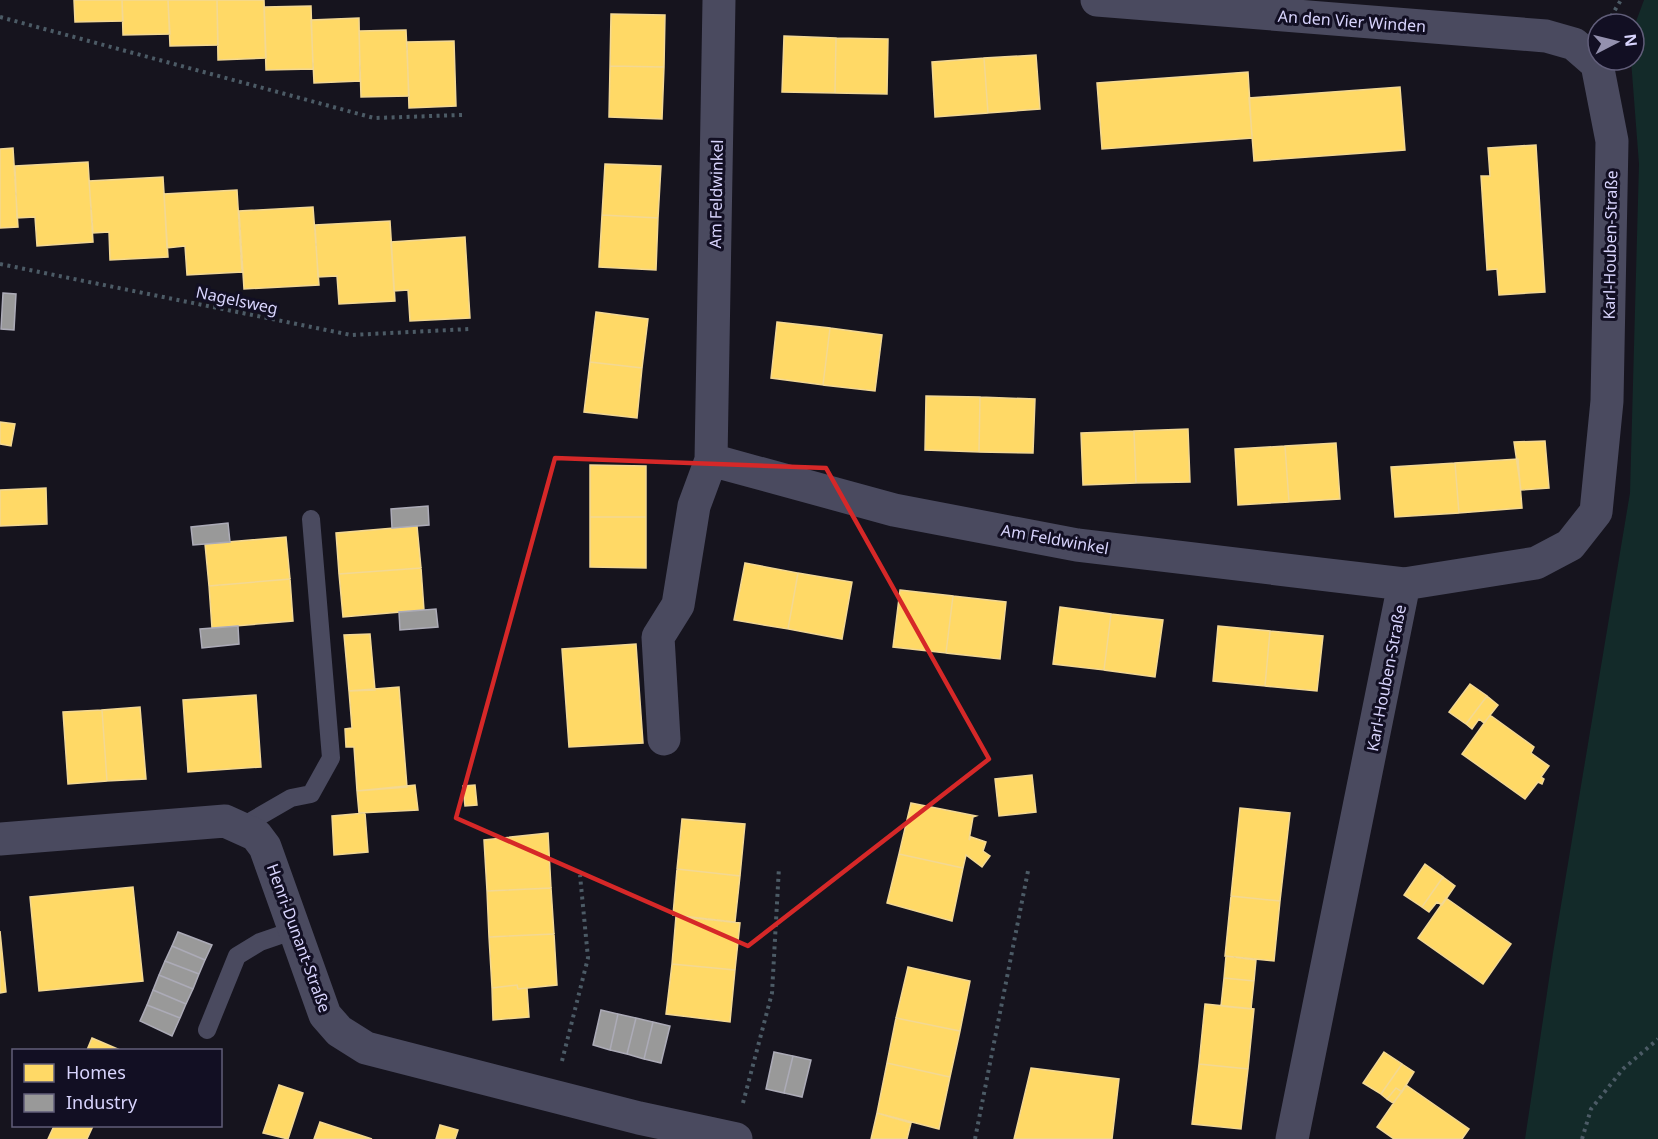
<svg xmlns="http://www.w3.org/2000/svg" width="1658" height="1139" font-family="'Noto Sans',sans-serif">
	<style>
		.green { fill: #132a29 }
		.homes { fill: #ffd966; stroke: #f3d893; stroke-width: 1.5 }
		.industry { fill: #999; stroke: #acabb7; stroke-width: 1.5 }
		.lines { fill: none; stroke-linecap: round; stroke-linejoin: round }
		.path { stroke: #4c5b66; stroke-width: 4; stroke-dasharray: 3 4.5; stroke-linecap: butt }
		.service { stroke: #4a4a5f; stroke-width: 18 }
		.minor { stroke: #4a4a5f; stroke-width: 33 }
		.marked { fill: none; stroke: #d62828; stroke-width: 4.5; stroke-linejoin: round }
		.labels { text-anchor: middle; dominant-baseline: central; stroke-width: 6; stroke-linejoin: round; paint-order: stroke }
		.street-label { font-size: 16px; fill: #d8d4fd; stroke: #120f23 }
	</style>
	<rect width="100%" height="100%" fill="#16141e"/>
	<path class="green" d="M1644 0H1658V1139H1525L1553 953 1630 493 1639 164 1631 60H1634V27Z"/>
	<path class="homes" d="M74 0H122L123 21 75 22Z
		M122 0H168L170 34 123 35Z
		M168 0H217L218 45 170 46Z
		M217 0H264L266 58 218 60Z
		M311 6 313 69 266 70 264 7Z
		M611 14 665 15 664 67 610 66Z
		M359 18 360 81 314 83 311 20Z
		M406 30 409 96 361 97 359 31Z
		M784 36 836 38 835 93 782 92Z
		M836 38 888 39 887 94 835 93Z
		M454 41 456 106 409 108 407 42Z
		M1036 55 1040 109 988 113 984 58Z
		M984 58 988 113 935 117 932 62Z
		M610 66 664 67 662 119 609 117Z
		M1248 72 1252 138 1102 149 1097 83Z
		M1400 87 1405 150 1254 161 1249 98Z
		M1536 145 1545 292 1499 295 1497 269 1487 270 1481 176H1490L1488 148Z
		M13 148 18 227 0 228V149Z
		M88 162 93 242 37 246 35 217 17 218 15 166Z
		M605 164 661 166 658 218 602 215Z
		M163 177 168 257 110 260 109 232 93 233 89 181Z
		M237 190 242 272 187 275 185 246 167 248 164 194Z
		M313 207 319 285 244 289 239 211Z
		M602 215 658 218 656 270 599 267Z
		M390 221 395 301 339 304 337 276 318 277 315 225Z
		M465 237 470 318 410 321 408 290 394 291 391 242Z
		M596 312 648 319 642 368 590 362Z
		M777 322 830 328 823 385 771 378Z
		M830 328 882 335 875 391 823 385Z
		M590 362 642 368 637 418 584 412Z
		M926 396 980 397 979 452 925 450Z
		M980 397 1035 399 1033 453 979 452Z
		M0 422 15 424 11 446 0 444Z
		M1188 429 1190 482 1136 483 1134 431Z
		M1134 431 1136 483 1083 485 1081 433Z
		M1545 441 1549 488 1521 490 1514 442Z
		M1336 443 1340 499 1289 502 1285 446Z
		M1285 446 1289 502 1238 505 1235 449Z
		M1518 459 1522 508 1459 513 1455 463Z
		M1455 463 1459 513 1395 517 1391 467Z
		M590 465 646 466V517H590Z
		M46 488 47 524 0 526V490Z
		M590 517H646V568L590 567Z
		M417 526 421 568 339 574 336 533Z
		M286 537 290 579 209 586 205 544Z
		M745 563 798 573 788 629 734 620Z
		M421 568 424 610 343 617 339 574Z
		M798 573 852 582 842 639 788 629Z
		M290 579 293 621 212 628 209 586Z
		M900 590 953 596 946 653 893 647Z
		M953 596 1006 602 1000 659 946 653Z
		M1060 607 1111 614 1104 670 1053 664Z
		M1111 614 1163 620 1155 677 1104 670Z
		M1218 626 1270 631 1265 686 1213 681Z
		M1270 631 1323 636 1317 691 1265 686Z
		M370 634 375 690 349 691 344 635Z
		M636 644 643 743 569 747 562 649Z
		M1470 684 1487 696 1466 724 1449 712Z
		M399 687 407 787 357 791 354 747H346L345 729 352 728 349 691Z
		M256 695 261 767 188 772 183 700Z
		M1487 696 1498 705 1484 723 1479 719 1472 729 1466 724Z
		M140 707 146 779 107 781 102 710Z
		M102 710 107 781 68 784 63 712Z
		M1490 715 1534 747 1531 753 1549 766 1541 777 1544 779 1542 784 1538 782 1525 799 1462 754Z
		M1032 775 1036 812 999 816 995 779Z
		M415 785 418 810 359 813 357 791Z
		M475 785 477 805 465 806 463 786Z
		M911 803 976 816 973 817 969 840 971 837 986 842 983 851 990 856 982 867 966 855 963 868 899 854Z
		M1240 808 1290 813 1280 901 1231 896Z
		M365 813 368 852 334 855 332 816Z
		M682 819 745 824 740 876 677 869Z
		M548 833 551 888 487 891 484 840Z
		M899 854 963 868 952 921 887 903Z
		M1425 864 1443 877 1422 907 1404 895Z
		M677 869 740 876 735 922 673 915Z
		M1443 877 1455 886 1442 905 1437 902 1429 912 1422 907Z
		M133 887 143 981 39 991 30 897Z
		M551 888 554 934 489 937 487 891Z
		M1231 896 1280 901 1274 961 1225 956Z
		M1446 898 1511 944 1483 984 1418 938Z
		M676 916 740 923 735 970 672 964Z
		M0 931 6 992 0 993Z
		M554 934 557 985 518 989 517 985 492 988 489 937Z
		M1226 956 1256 960 1254 981 1224 978Z
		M672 964 735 970 730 1022 666 1014Z
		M908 967 970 981 960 1031 896 1018Z
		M1224 978 1254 981 1251 1009 1221 1006Z
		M517 985 518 989 527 988 529 1017 493 1020 492 988Z
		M1205 1004 1254 1009 1248 1069 1199 1064Z
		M896 1018 960 1031 950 1077 887 1063Z
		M92 1038 120 1050H87Z
		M1384 1052 1402 1064 1381 1094 1363 1083Z
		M887 1063 950 1077 939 1129 877 1113Z
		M1199 1064 1248 1069 1241 1129 1192 1124Z
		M1402 1064 1414 1072 1402 1092 1396 1088 1387 1099 1381 1094Z
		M1031 1068 1119 1079 1112 1139H1014Z
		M279 1085 303 1093 288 1139 263 1133Z
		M1406 1085 1469 1129 1462 1139H1394L1377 1127Z
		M1396 1088 1402 1092 1393 1103 1387 1099Z
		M877 1113 911 1123 907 1139H871Z
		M320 1122 372 1139H314Z
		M440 1125 458 1130 455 1139H436Z
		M54 1126H93L87 1139H48Z"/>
	<path class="industry" d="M3 293 16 294 14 330 1 329Z
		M428 506 429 525 392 528 391 509Z
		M228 523 230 542 193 545 191 527Z
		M436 609 438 627 400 630 399 612Z
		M238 626 239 644 202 648 200 629Z
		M178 932 212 945 205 960 172 946Z
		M172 946 205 960 199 974 165 961Z
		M165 961 199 974 193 989 159 975Z
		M159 975 193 989 186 1004 153 990Z
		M153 990 186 1004 180 1018 147 1005Z
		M147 1005 180 1018 172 1036 140 1021Z
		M601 1010 618 1014 610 1050 593 1045Z
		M618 1014 636 1018 627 1054 610 1050Z
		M636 1018 653 1022 644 1059 627 1054Z
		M653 1022 670 1026 661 1063 644 1059Z
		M774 1052 793 1056 784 1093 766 1089Z
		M793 1056 811 1060 802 1097 784 1093Z"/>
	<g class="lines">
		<path class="path" d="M0 17 374 118 462 115
			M1607 23 1621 0
			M0 264 351 335 470 329
			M562 1061 588 958 580 875
			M743 1103 772 993 779 867
			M975 1139 1028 871
			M1582 1139 1591 1109 1623 1069 1658 1039"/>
		<path class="service" d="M241 827 291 798 311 794 331 758 311 519
			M207 1030 237 956 260 942 295 930"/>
		<path class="minor" d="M719 0 711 460 894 510 1077 545 1404 584
			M1097 0 1546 36 1574 44 1597 64 1612 141 1607 401 1596 512 1570 545 1536 563 1404 584 1292 1139
			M664 739 658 637 678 605 694 506 711 460
			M0 839 225 821 256 835 265 847 325 1015 339 1031 366 1048 639 1118 736 1139"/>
	</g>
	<path class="marked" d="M555 458 826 468 989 759 748 946 456 818Z"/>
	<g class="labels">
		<g class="street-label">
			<text transform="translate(1352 21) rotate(4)">An den Vier Winden</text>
			<text transform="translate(716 194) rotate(-89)">Am Feldwinkel</text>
			<text transform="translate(1610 245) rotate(-89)">Karl-Houben-Straße</text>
			<text transform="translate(237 300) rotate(12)">Nagelsweg</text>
			<text transform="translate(1055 539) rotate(10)">Am Feldwinkel</text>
			<text transform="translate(1386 678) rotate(-79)">Karl-Houben-Straße</text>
			<text transform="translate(299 938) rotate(70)">Henri-Dunant-Straße</text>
		</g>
	</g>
	<rect x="12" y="1049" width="210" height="78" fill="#120f23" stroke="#615e7a" stroke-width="1.5"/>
	<rect x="24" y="1064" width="30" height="18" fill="#ffd966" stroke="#615e7a" stroke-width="1.5"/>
	<text x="66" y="1079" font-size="18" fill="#d8d4fd">Homes</text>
	<rect x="24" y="1094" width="30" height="18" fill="#999999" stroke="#615e7a" stroke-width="1.5"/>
	<text x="66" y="1109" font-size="18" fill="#d8d4fd">Industry</text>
	<g transform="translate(1616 42) rotate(83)"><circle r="28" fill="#120f23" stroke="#615e7a" stroke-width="1.5"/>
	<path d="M0-4.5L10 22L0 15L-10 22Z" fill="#9491af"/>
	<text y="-9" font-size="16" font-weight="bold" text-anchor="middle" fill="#d8d4fd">N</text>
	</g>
</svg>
